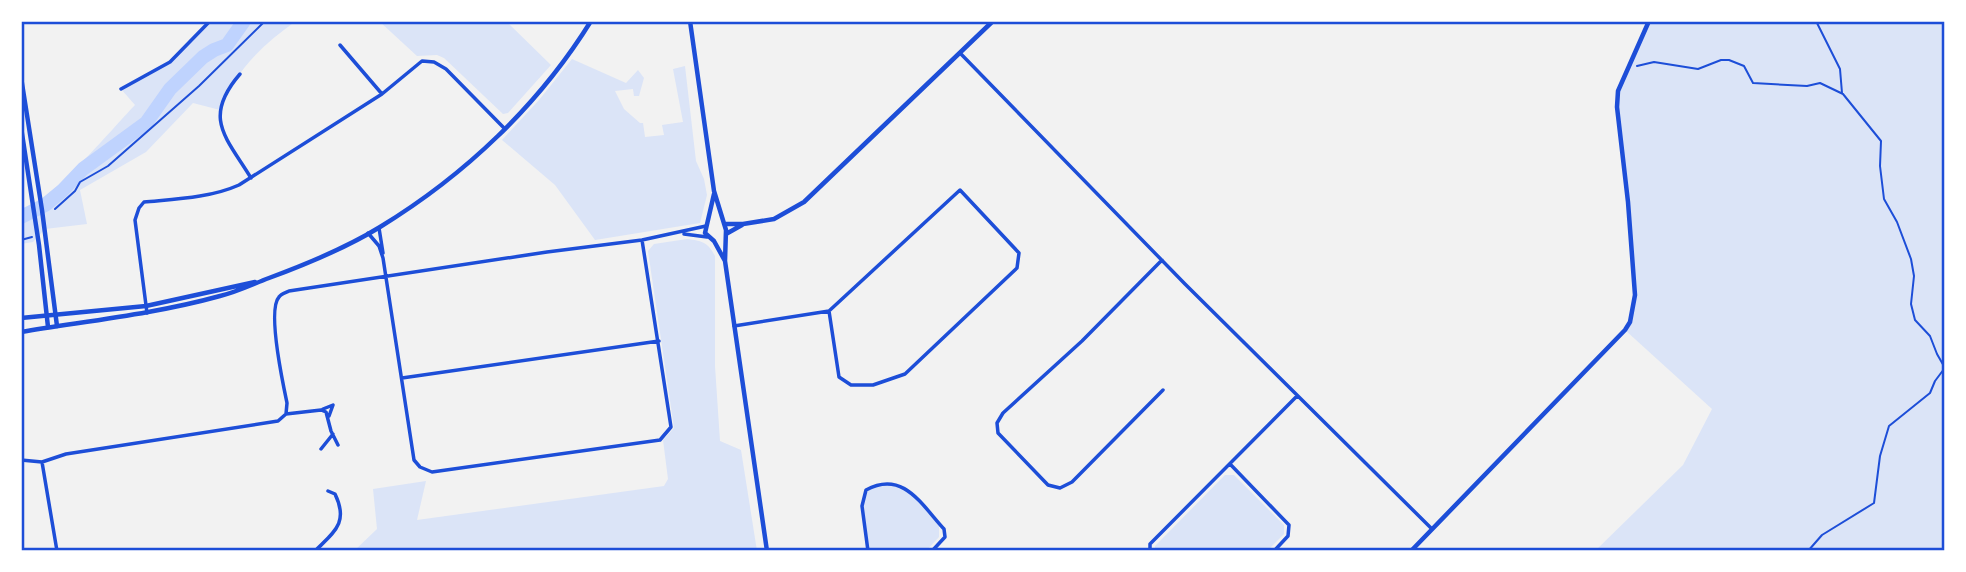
<svg xmlns="http://www.w3.org/2000/svg" width="1966" height="572" font-family="'Varela Round',sans-serif">
	<style>
		.green { fill: #dbe4f7 }
		.lines { fill: none; stroke-linecap: round; stroke-linejoin: round }
		.river { stroke: #bfd3fe; stroke-width: 14 }
		.path { stroke: #1d4ed8; stroke-width: 2 }
		.minor { stroke: #1d4ed8; stroke-width: 3.5 }
		.tertiary { stroke: #1d4ed8; stroke-width: 4.5 }
		.secondary { stroke: #1d4ed8; stroke-width: 4.5 }
		.neatline { fill: none; stroke: #1d4ed8; stroke-width: 2.5 }
	</style>
	<rect width="100%" height="100%" fill="#f2f2f2"/>
	<path class="green" d="M210 21H296C262 45 235 71 220 110L193 103 146 152 80 190 87 224 45 229 33 242 21 244V211C52 201 110 131 135 105L121 89 170 62Z
		M379 21H506L551 65 508 113 503 114 444 58 437 55 417 56Z
		M1649 21H1945V551H1595L1683 465 1712 409 1625 330 1630 322 1635 295 1617 107 1618 91Z
		M572 59 626 83 638 70 644 78 639 96H634L633 89 615 91 624 109 640 123H643L645 137 664 135 662 125 683 122 673 69 685 66 696 161 704 179 707 195 700 223 595 240 555 185 502 140 539 100Z
		M687 239C702 241 708 242 715 256V366L720 441 741 450 757 551H354L377 529 373 489 426 481 417 520 664 486 668 479 663 440 674 428 648 251 654 244Z
		M1225 475H1234L1284 525V534L1267 551H1155V546Z
		M891 483 906 487 939 526V537L926 551H868L862 507 866 490Z"/>
	<g class="lines">
		<path class="river" d="M21 217 45 205 62 191 83 169 146 123 170 89 203 57 214 50 227 45 244 21"/>
		<path class="path" d="M1816 21 1840 69 1842 93
			M1637 66 1654 62 1698 69 1721 60H1729L1744 66 1753 83 1807 86 1820 83 1843 94 1881 141 1880 166 1884 199 1897 222 1911 259 1914 276 1911 304 1915 320 1930 336 1937 354 1945 368
			M55 209 75 191 80 182 108 166 199 86 265 21
			M21 240 32 237
			M1808 551 1822 535 1874 503 1880 456 1889 426 1930 393 1935 381 1944 369"/>
		<path class="minor" d="M340 45 382 94
			M960 53 1185 284 1432 529
			M240 74C202 118 226 137 251 178
			M121 89 170 62 210 21
			M379 228 383 253
			M368 233 379 246 383 258 414 460 420 467 432 472 660 440 671 427 642 240
			M684 234 707 237
			M1162 260 1082 341 1003 413 997 423 998 433 1048 485 1060 488 1072 482 1163 390
			M147 313 135 220 139 208 144 202C175 199 210 198 239 185L382 94 422 61 434 62 446 69 505 129
			M734 326 829 311 960 190 1019 253 1017 268 905 374 873 385H851L839 377 829 311
			M402 378 659 341
			M323 409 333 405 329 416
			M286 414 321 410 326 412 331 431 338 445
			M321 449 333 434
			M21 460 42 462 66 454 278 421 286 414 287 403C283 384 267 310 279 297 281 294 285 293 289 291L547 252 642 240 706 226
			M42 462 57 551
			M1230 464 1289 525 1288 536 1274 551
			M315 551C334 532 349 523 335 494L328 491
			M868 551 862 506 866 490C903 470 921 504 944 529L945 537 932 551
			M1150 551V544L1297 396"/>
		<path class="tertiary" d="M690 21 714 191 726 230 725 261 767 551
			M21 77 42 210 57 326
			M21 127 39 245 48 327
			M714 194 705 233 714 241 725 261
			M724 224H743L774 219 804 202 993 21
			M726 234 742 225
			M1411 551 1625 330 1630 322 1635 295 1628 202 1617 107 1618 91 1649 21"/>
		<path class="secondary" d="M21 318 146 306 255 282
			M21 332C87 321 155 314 220 296 237 292 253 284 269 278 307 264 346 248 380 227 465 175 539 105 591 21"/>
	</g>
	<rect width="1966" height="572" fill="none" stroke="#ffffff" stroke-width="46"/>
	<rect x="23" y="23" width="1920" height="526" class="neatline"/>
</svg>
